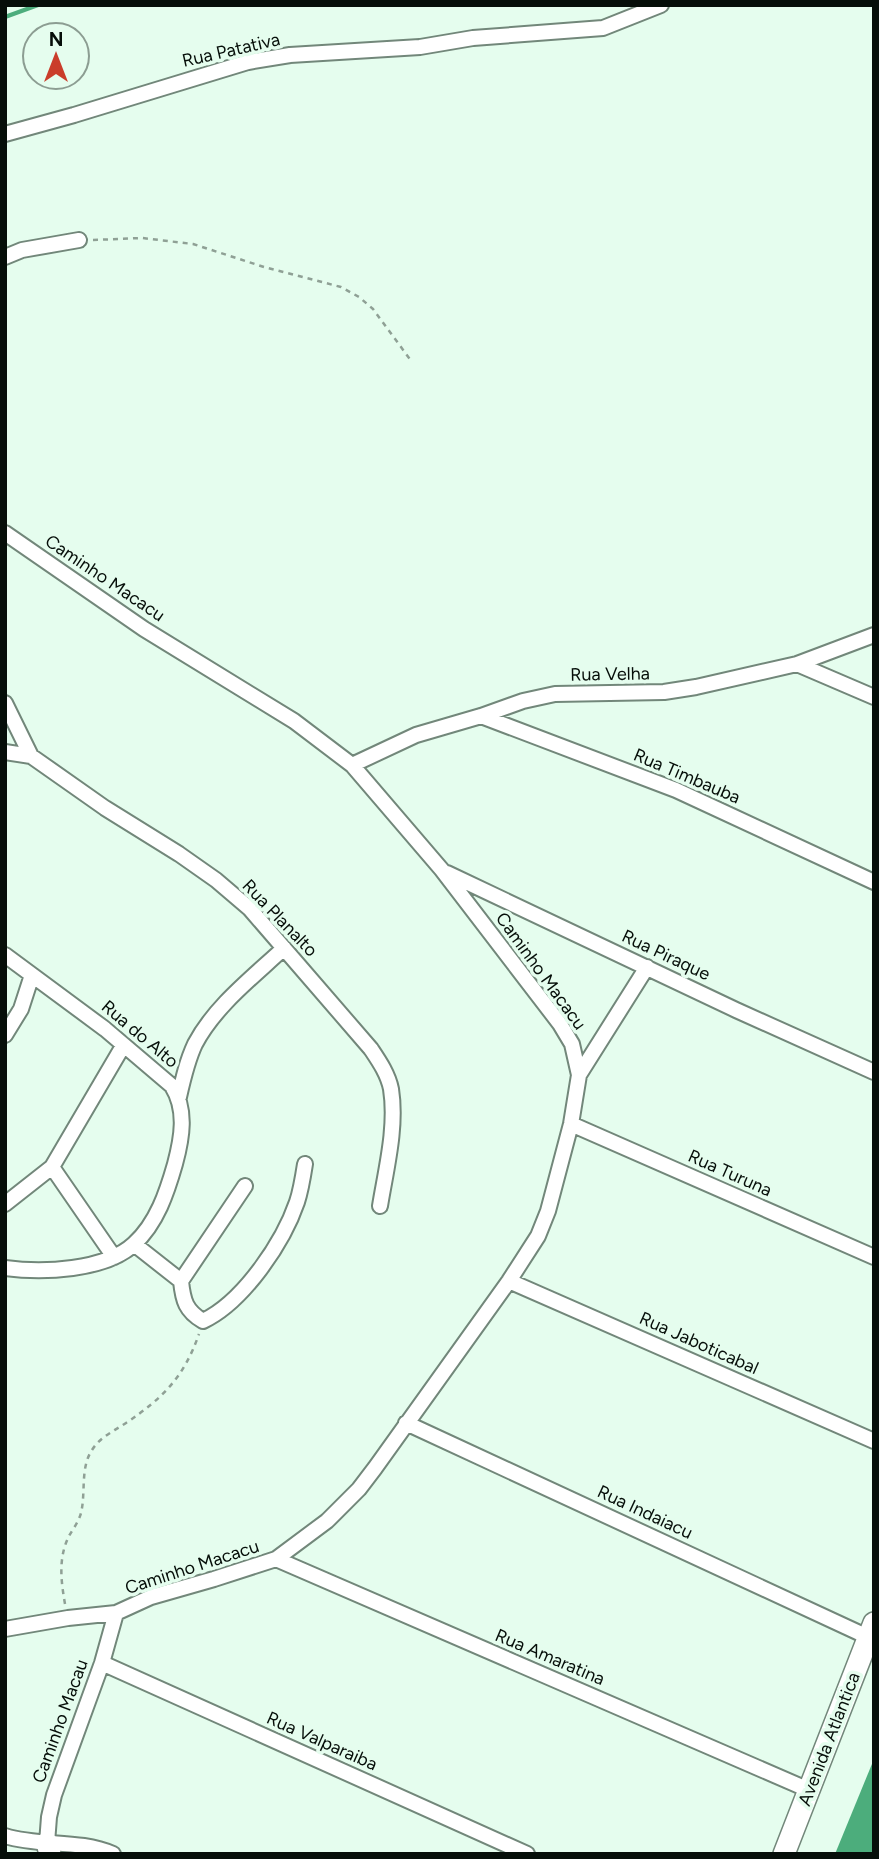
<svg xmlns="http://www.w3.org/2000/svg" width="879" height="1859" font-family="Figtree,sans-serif">
	<style>
		.water { fill: #4cad7c }
		.lines { fill: none; stroke-linecap: round; stroke-linejoin: round }
		.stream { stroke: #4cad7c; stroke-width: 4.5 }
		.street-casing { stroke: #72877a; stroke-width: 18 }
		.secondary-casing { stroke: #72877a; stroke-width: 24 }
		.path { stroke: #8fa095; stroke-width: 2.5; stroke-dasharray: 5 5; stroke-linecap: butt }
		.street { stroke: #fff; stroke-width: 14 }
		.secondary { stroke: #fff; stroke-width: 21 }
		.labels { text-anchor: middle; dominant-baseline: central; stroke-width: 7; stroke-linejoin: round; paint-order: stroke }
		.street-label { font-size: 18px; fill: #060e09; stroke: #e5fdee }
	</style>
	<rect width="100%" height="100%" fill="#e5fdee"/>
	<path class="water" d="M874 1759V1854H835Z"/>
	<g class="lines">
		<path class="stream" d="M5 17 38 5"/>
		<defs>
			<path id="street" d="M5 134 74 115 248 62 290 55 420 47 473 38 603 28 661 5
				M5 257 22 250 79 240
				M5 533 144 629 294 721 352 765 442 870 560 1024 572 1044 579 1075 571 1124 548 1211 538 1236 509 1281 375 1468 359 1489 327 1521 276 1559 214 1579 151 1597 116 1613 68 1618 5 1629
				M797 664 874 697
				M5 703 31 756
				M481 716 676 790 874 882
				M5 752 31 756 105 808 179 854 216 880 250 909 371 1049C379 1061 388 1074 391 1089 397 1127 386 1169 380 1206
				M352 765 416 735 481 716 523 701 555 694 664 692 696 687 797 664 874 635
				M447 873 736 1010 874 1072
				M5 955 105 1029 172 1086C187 1110 182 1138 175 1164 167 1192 157 1223 134 1244 105 1271 42 1273 5 1268
				M5 1035 21 1009 32 975
				M579 1075 647 967
				M179 1097C183 1079 187 1061 195 1044 215 1006 253 977 284 948
				M571 1124 874 1257
				M52 1167 114 1257
				M5 1204 52 1167 123 1046
				M134 1244 181 1281C183 1301 186 1311 203 1321 243 1302 283 1243 297 1202 301 1190 303 1177 305 1164
				M181 1281 245 1186
				M509 1281 874 1441
				M406 1423 868 1637
				M276 1559 809 1790
				M102 1663 527 1854
				M5 1836C41 1847 78 1839 113 1854
				M47 1843 49 1817 54 1795 102 1663 116 1613"/>
			<path id="secondary" d="M47 1843 50 1854
				M784 1854 874 1623"/>
		</defs>
		<use href="#street" class="street-casing"/>
		<use href="#secondary" class="secondary-casing"/>
		<path class="path" d="M93 240 142 238 193 244 264 267 341 287 359 297 373 309 412 362
			M65 1604C61 1581 58 1558 69 1536 73 1529 79 1521 81 1513 86 1492 80 1468 92 1450 100 1437 114 1431 126 1423 163 1398 184 1377 199 1334"/>
		<use href="#street" class="street"/>
		<use href="#secondary" class="secondary"/>
	</g>
	<g class="labels">
		<g class="street-label">
			<text transform="translate(231 50) rotate(-13)">Rua Patativa</text>
			<text transform="translate(105 578) rotate(34)">Caminho Macacu</text>
			<text transform="translate(610 674) rotate(-1)">Rua Velha</text>
			<text transform="translate(687 776) rotate(23)">Rua Timbauba</text>
			<text transform="translate(280 918) rotate(46)">Rua Planalto</text>
			<text transform="translate(666 955) rotate(25)">Rua Piraque</text>
			<text transform="translate(541 971) rotate(54)">Caminho Macacu</text>
			<text transform="translate(140 1034) rotate(40)">Rua do Alto</text>
			<text transform="translate(730 1173) rotate(24)">Rua Turuna</text>
			<text transform="translate(699 1343) rotate(24)">Rua Jaboticabal</text>
			<text transform="translate(645 1512) rotate(25)">Rua Indaiacu</text>
			<text transform="translate(192 1567) rotate(-18)">Caminho Macacu</text>
			<text transform="translate(550 1657) rotate(23)">Rua Amaratina</text>
			<text transform="translate(60 1721) rotate(-70)">Caminho Macau</text>
			<text transform="translate(829 1739) rotate(-69)">Avenida Atlantica</text>
			<text transform="translate(322 1741) rotate(24)">Rua Valparaiba</text>
		</g>
	</g>
	<rect width="879" height="1859" fill="none" stroke="#060e09" stroke-width="14"/>
	<g transform="translate(56 56)"><circle r="33" fill="#e5fdee" stroke="#8c9d92" stroke-width="2"/>
	<path d="M0-5L12 26L0 18L-12 26Z" fill="#ca3d2a"/>
	<text y="-10" font-size="19" font-weight="bold" text-anchor="middle" fill="#060e09">N</text>
	</g>
</svg>
